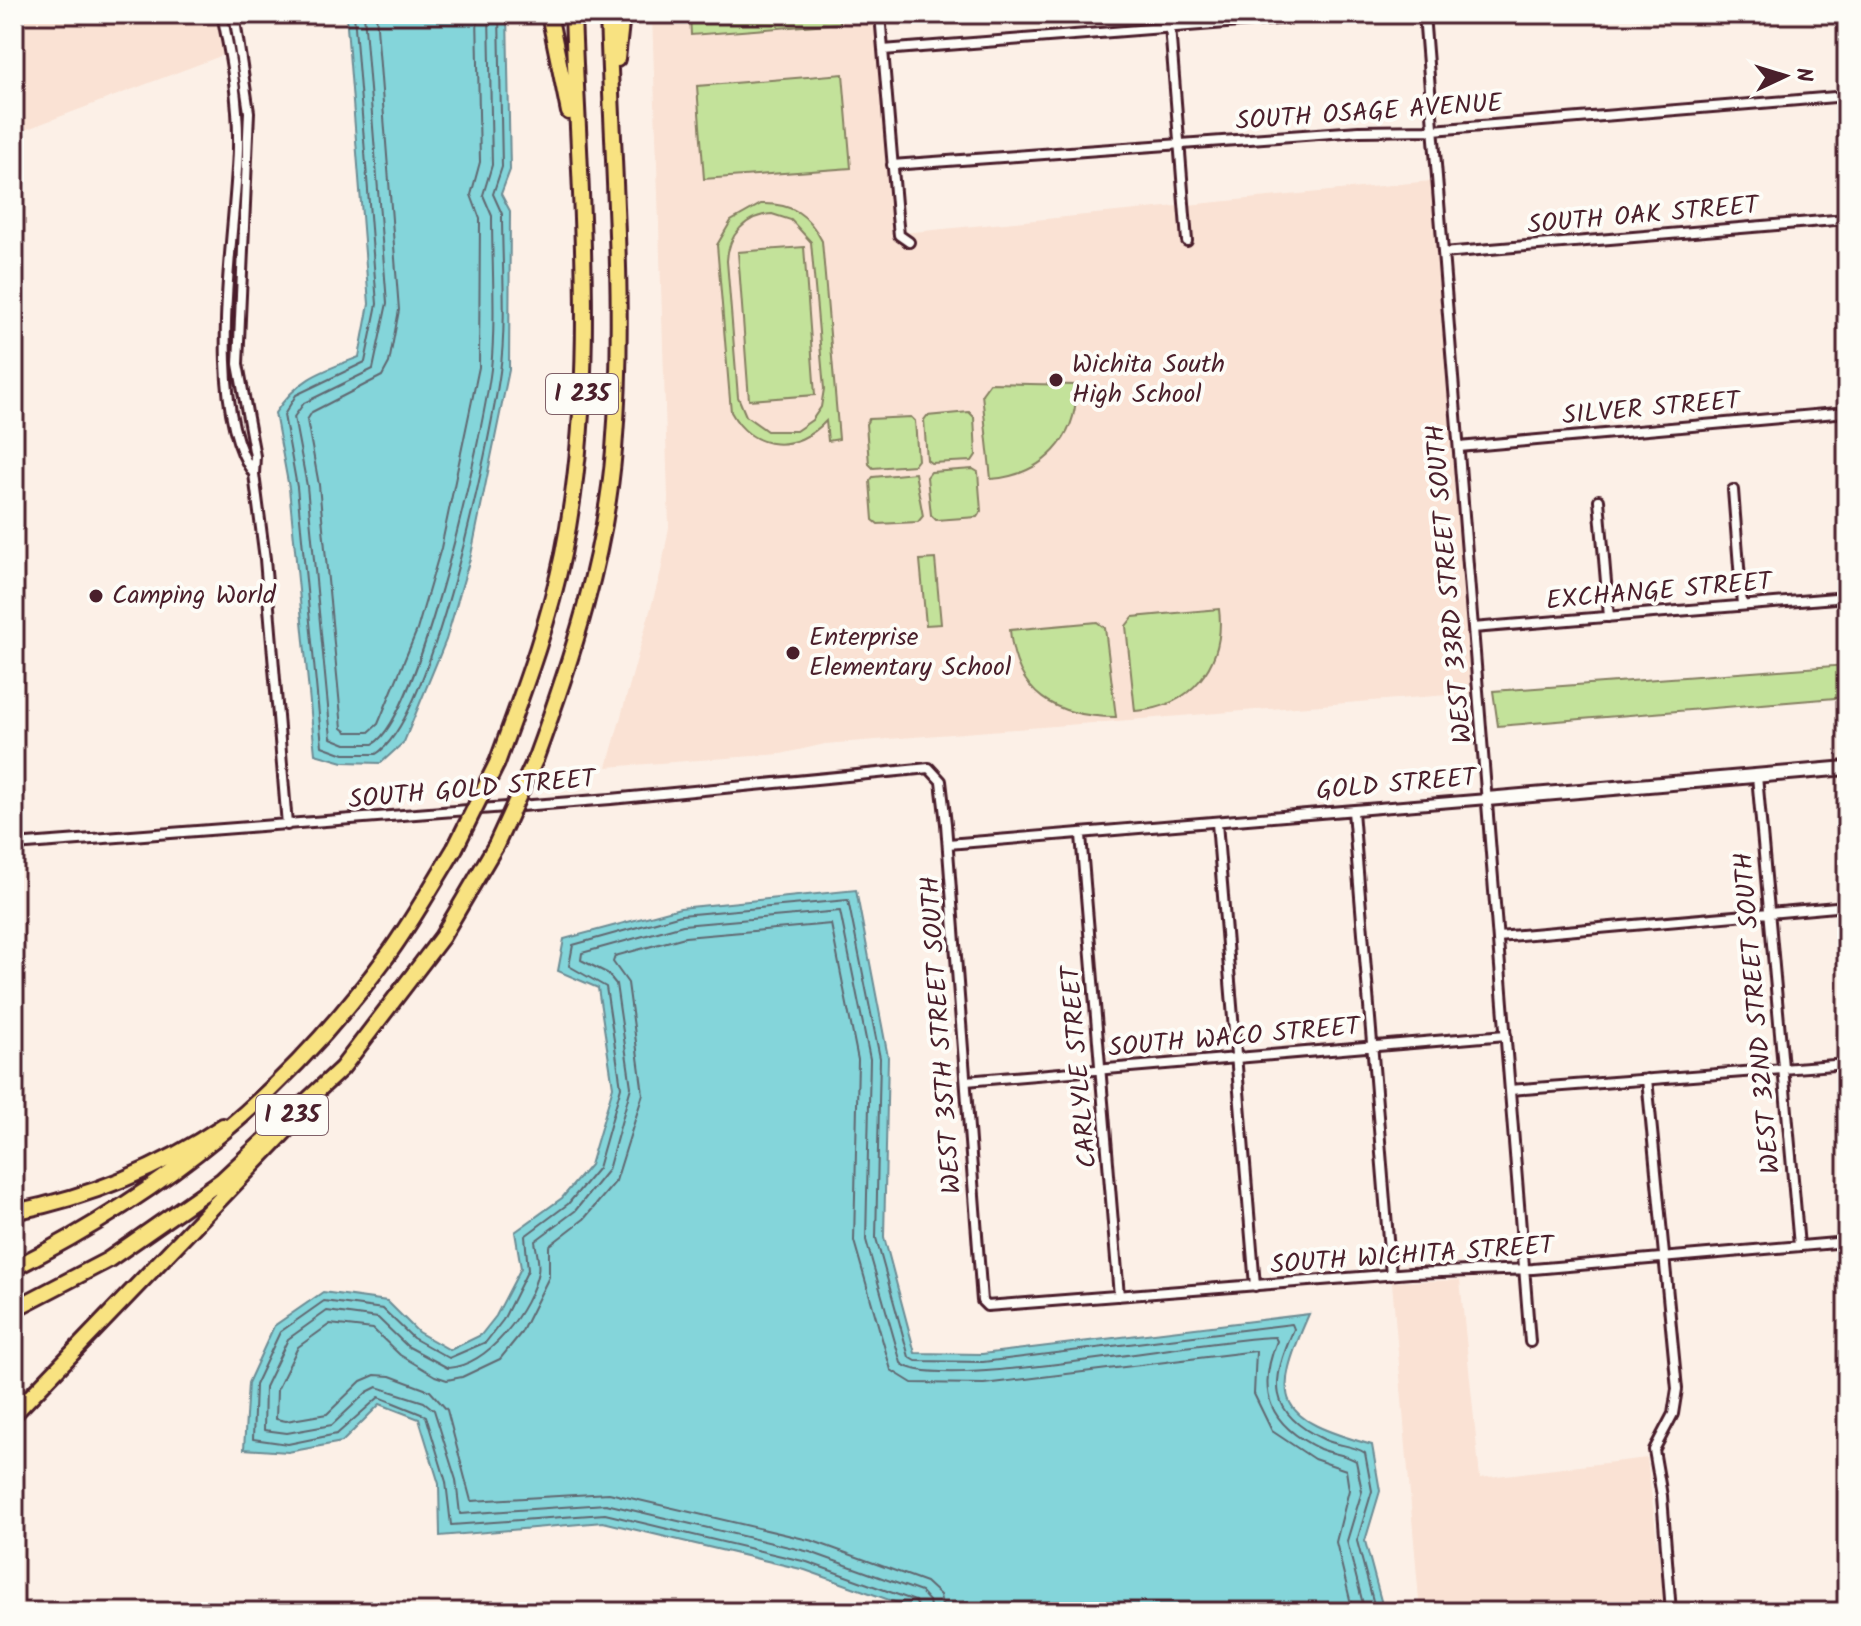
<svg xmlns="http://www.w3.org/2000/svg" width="1861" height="1626" font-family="Kalam,sans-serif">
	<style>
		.built { fill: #fae2d4 }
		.green { fill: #c3e29a; stroke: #868062; stroke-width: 2; fill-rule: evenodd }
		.water { fill: #84d5da; stroke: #6d8c94; stroke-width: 2 }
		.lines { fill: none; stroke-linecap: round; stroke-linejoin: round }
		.shore { stroke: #616871; stroke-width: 2 }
		.street-casing { stroke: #4a1f2b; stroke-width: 14 }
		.secondary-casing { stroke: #4a1f2b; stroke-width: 18 }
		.highway-casing { stroke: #4a1f2b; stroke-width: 20 }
		.street { stroke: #fdfcf7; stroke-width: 8 }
		.secondary { stroke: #fdfcf7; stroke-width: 12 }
		.highway { stroke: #f8e281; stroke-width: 14 }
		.highway-bridge-casing { stroke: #4a1f2b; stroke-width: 20; stroke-linecap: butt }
		.highway-bridge { stroke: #f8e281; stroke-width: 14 }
		.poi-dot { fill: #4a1f2b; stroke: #fdfcf7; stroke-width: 3 }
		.labels { text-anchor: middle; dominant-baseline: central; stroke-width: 8; stroke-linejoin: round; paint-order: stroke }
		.shield { fill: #fdfcf7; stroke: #806168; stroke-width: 2 }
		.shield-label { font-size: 24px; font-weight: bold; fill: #4a1f2b }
		.street-label { font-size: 26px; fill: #4a1f2b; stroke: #fdfcf7 }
		.poi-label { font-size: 26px; fill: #4a1f2b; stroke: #fdfcf7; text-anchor: start }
	</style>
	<rect width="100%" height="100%" fill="#fcf0e7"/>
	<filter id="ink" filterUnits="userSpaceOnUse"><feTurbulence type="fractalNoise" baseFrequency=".0125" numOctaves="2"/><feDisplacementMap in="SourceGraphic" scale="16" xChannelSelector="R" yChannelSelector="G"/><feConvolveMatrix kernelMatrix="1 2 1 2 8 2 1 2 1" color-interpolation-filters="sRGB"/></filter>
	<g filter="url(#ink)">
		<path class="built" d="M14 14H213L226 54 14 134Z
			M652 14H874L893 234 1431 181 1473 693 825 744 781 754 607 767 661 571 669 527Z
			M1460 1280 1480 1478 1647 1458 1666 1612H1420L1392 1282Z"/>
		<path class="green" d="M690 14H839L840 23 691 35Z
			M843 74 851 168 704 179 697 86Z
			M761 204C792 203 808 214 822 241L839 439 828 441 826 421C796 453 753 452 731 412L717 245 731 221ZM772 214 791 220 811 242 824 389 821 407 812 420 796 431H767L746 416 738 397 727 261C728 235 746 215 772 214Z
			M804 247 815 395 749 400 738 252Z
			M990 383 1076 385C1079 439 1042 475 991 479L982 394Z
			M969 412 974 417 976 455 972 461 931 463 927 460 924 420 927 416Z
			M911 417 915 421 918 460 914 465 873 468 869 464 866 424 869 419Z
			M973 469 978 472 981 511 977 517 936 520 931 515 927 477 931 472Z
			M915 473 923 516 918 522 878 524 873 520 870 481 873 477Z
			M935 559 941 624 926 625 920 560Z
			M1219 609C1226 665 1190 708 1135 711L1126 626 1133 617Z
			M1097 622 1105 628 1116 717C1055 717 1016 695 1010 630Z
			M1847 665V697L1498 726 1493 691Z"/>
		<path class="water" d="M346 14H507L510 170 501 194 510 211 509 370 471 555 446 640 404 742 381 763 343 762 315 754 289 488 275 413C298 378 322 371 359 357L369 304Z
			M856 890 888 1057 884 1237 915 1353 982 1354 1309 1314C1270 1402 1276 1418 1372 1445L1380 1491 1365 1541 1384 1612H923L805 1570 603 1522 440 1536 439 1484 419 1419 380 1404 342 1442 288 1452 244 1449 248 1383 274 1326 323 1292 387 1301 418 1332 450 1350 481 1335 496 1316 521 1268 515 1232 562 1198 590 1165 613 1087 598 988 558 971 564 939 680 908Z"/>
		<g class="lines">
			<path class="shore" d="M354 14 377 304 365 362 296 395 284 415 297 487 322 746 344 754H376C432 720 490 443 500 372 507 323 502 264 502 214L493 194 502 167 499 14
				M364 14 387 303 373 369 304 403 294 417 307 486 331 738 346 744H373C421 715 483 433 491 369 496 319 492 266 492 216L483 195 492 165 489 14
				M376 14 399 310 389 363 382 376 312 412 307 420 319 485 342 728 347 732H369L378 724 417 630 441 548 479 367 480 219 471 195 480 162 477 14
				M921 1612 915 1601 807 1562 605 1514 451 1525 446 1482 426 1416 379 1397 337 1434 288 1444 253 1439 255 1385 280 1332 324 1301 383 1309 413 1338 449 1358 486 1342 503 1320 528 1270 525 1236 568 1204 598 1168 621 1087 606 987 569 966 573 945 681 915 848 900 880 1058 876 1238 909 1357 916 1361 983 1362 1292 1324 1294 1329C1271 1381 1266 1413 1325 1440 1338 1446 1354 1445 1365 1453L1372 1491 1357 1541 1376 1612
				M931 1612 929 1601 921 1592 810 1552 606 1504 460 1514 456 1480 434 1410 424 1402 377 1387 367 1392 332 1425 287 1433 264 1430 265 1387 288 1339 327 1311 378 1318 407 1346 448 1368C489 1365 530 1310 538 1272 540 1262 536 1250 535 1241L575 1211 608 1170 631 1087 616 984 607 973 581 960 582 953 683 925 840 911 870 1059 866 1240 901 1363C931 1394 1216 1337 1275 1337L1277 1341C1256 1392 1269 1425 1320 1449 1332 1454 1346 1454 1356 1461L1362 1491 1347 1541 1365 1612
				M943 1612 940 1595 926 1582 813 1541 609 1493 471 1501 447 1410 430 1391 390 1376 375 1375 361 1381 327 1414 286 1421 276 1419 277 1390 298 1347 330 1324 373 1329 400 1355 435 1376 447 1380 462 1377 500 1359 521 1333 549 1277V1246L584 1219 616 1181 643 1094 628 983 613 962 615 956 685 937 831 924 858 1060 854 1241 891 1370 912 1383 984 1384 1256 1351 1254 1394 1272 1431 1314 1459 1346 1470 1349 1490 1336 1542 1353 1612"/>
			<defs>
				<path id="street" d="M222 14C231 58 239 102 238 148 236 234 203 403 254 474L255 456 238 364 249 112 234 14
					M880 14 897 216 899 235 909 242
					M1169 14 1187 241
					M1424 14 1530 1342
					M883 50 1340 14
					M892 165 1359 131 1433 130 1847 96
					M1443 253 1847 219
					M1459 447 1847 412
					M254 474 265 559 287 825
					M1733 490 1742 605
					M1599 500 1609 617
					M1473 628 1847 597
					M1757 776 1799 1246
					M1353 811 1391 1275
					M1217 823 1255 1286
					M1081 835 1119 1296
					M948 844 1487 799
					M14 845 611 799 929 768 941 781 946 824 982 1301 987 1306 1411 1273 1533 1269 1847 1242
					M1498 937 1847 906
					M1647 1079 1677 1389 1673 1414 1654 1450 1662 1496 1671 1612
					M966 1081 1506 1035
					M1510 1090 1847 1064"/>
				<path id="secondary" d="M1487 799 1847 768"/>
				<path id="highway" d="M549 14 569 112
					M617 59 622 14
					M535 760C572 659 605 557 614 450 626 305 612 158 608 14
					M497 763C522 694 548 627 563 554 599 378 579 193 573 14
					M14 1212C89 1197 159 1169 223 1126
					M14 1268C166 1191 286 1094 387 956 412 922 433 884 455 848
					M14 1309 108 1260 221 1181 342 1068 442 937 496 845
					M14 1414 296 1120"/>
			</defs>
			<use href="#street" class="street-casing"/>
			<use href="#secondary" class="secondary-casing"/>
			<use href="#highway" class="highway-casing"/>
			<use href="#street" class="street"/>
			<use href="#secondary" class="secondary"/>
			<use href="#highway" class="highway"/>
			<defs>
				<path id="highway-bridge" d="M496 845 535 760
					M455 848 497 763"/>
			</defs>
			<use href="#highway-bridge" class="highway-bridge-casing"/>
			<use href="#highway-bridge" class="highway-bridge"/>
		</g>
	</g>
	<g class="poi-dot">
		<circle cx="1056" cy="380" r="8"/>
		<circle cx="96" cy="596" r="8"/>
		<circle cx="793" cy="653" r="8"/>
	</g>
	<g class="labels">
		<g class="shield">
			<rect x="546" y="374" width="72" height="40" rx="6"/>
			<rect x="256" y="1095" width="72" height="40" rx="6"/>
		</g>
		<g class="shield-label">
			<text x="582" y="394">I 235</text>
			<text x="292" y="1115">I 235</text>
		</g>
		<g class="street-label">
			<text transform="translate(1369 113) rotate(-4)">SOUTH OSAGE AVENUE</text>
			<text transform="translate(1643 216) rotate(-5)">SOUTH OAK STREET</text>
			<text transform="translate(1651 409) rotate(-5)">SILVER STREET</text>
			<text transform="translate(1450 584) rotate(-95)">WEST 33RD STREET SOUTH</text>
			<text transform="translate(1659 592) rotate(-5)">EXCHANGE STREET</text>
			<text transform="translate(1396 785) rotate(-5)">GOLD STREET</text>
			<text transform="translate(472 790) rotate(-5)">SOUTH GOLD STREET</text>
			<text transform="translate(1758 1013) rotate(-95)">WEST 32ND STREET SOUTH</text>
			<text transform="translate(942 1035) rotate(-94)">WEST 35TH STREET SOUTH</text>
			<text transform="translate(1234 1038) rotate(-5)">SOUTH WACO STREET</text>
			<text transform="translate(1080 1067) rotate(-95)">CARLYLE STREET</text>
			<text transform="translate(1412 1256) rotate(-4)">SOUTH WICHITA STREET</text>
		</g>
		<g class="poi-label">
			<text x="1072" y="365">Wichita South<tspan x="1072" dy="30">High School</tspan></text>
			<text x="112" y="596">Camping World</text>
			<text x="809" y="638">Enterprise<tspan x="809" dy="30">Elementary School</tspan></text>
		</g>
	</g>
	<rect width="1861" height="1626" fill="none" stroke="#fdfcf7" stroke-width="48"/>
	<rect x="24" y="24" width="1813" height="1578" fill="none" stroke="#4a1f2b" stroke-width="3" filter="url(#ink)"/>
	<g transform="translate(1785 76) rotate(86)" stroke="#fdfcf7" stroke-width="6" paint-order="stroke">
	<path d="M0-6L14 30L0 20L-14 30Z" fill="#4a1f2b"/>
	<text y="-12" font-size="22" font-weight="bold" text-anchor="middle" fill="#4a1f2b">N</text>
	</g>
</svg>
